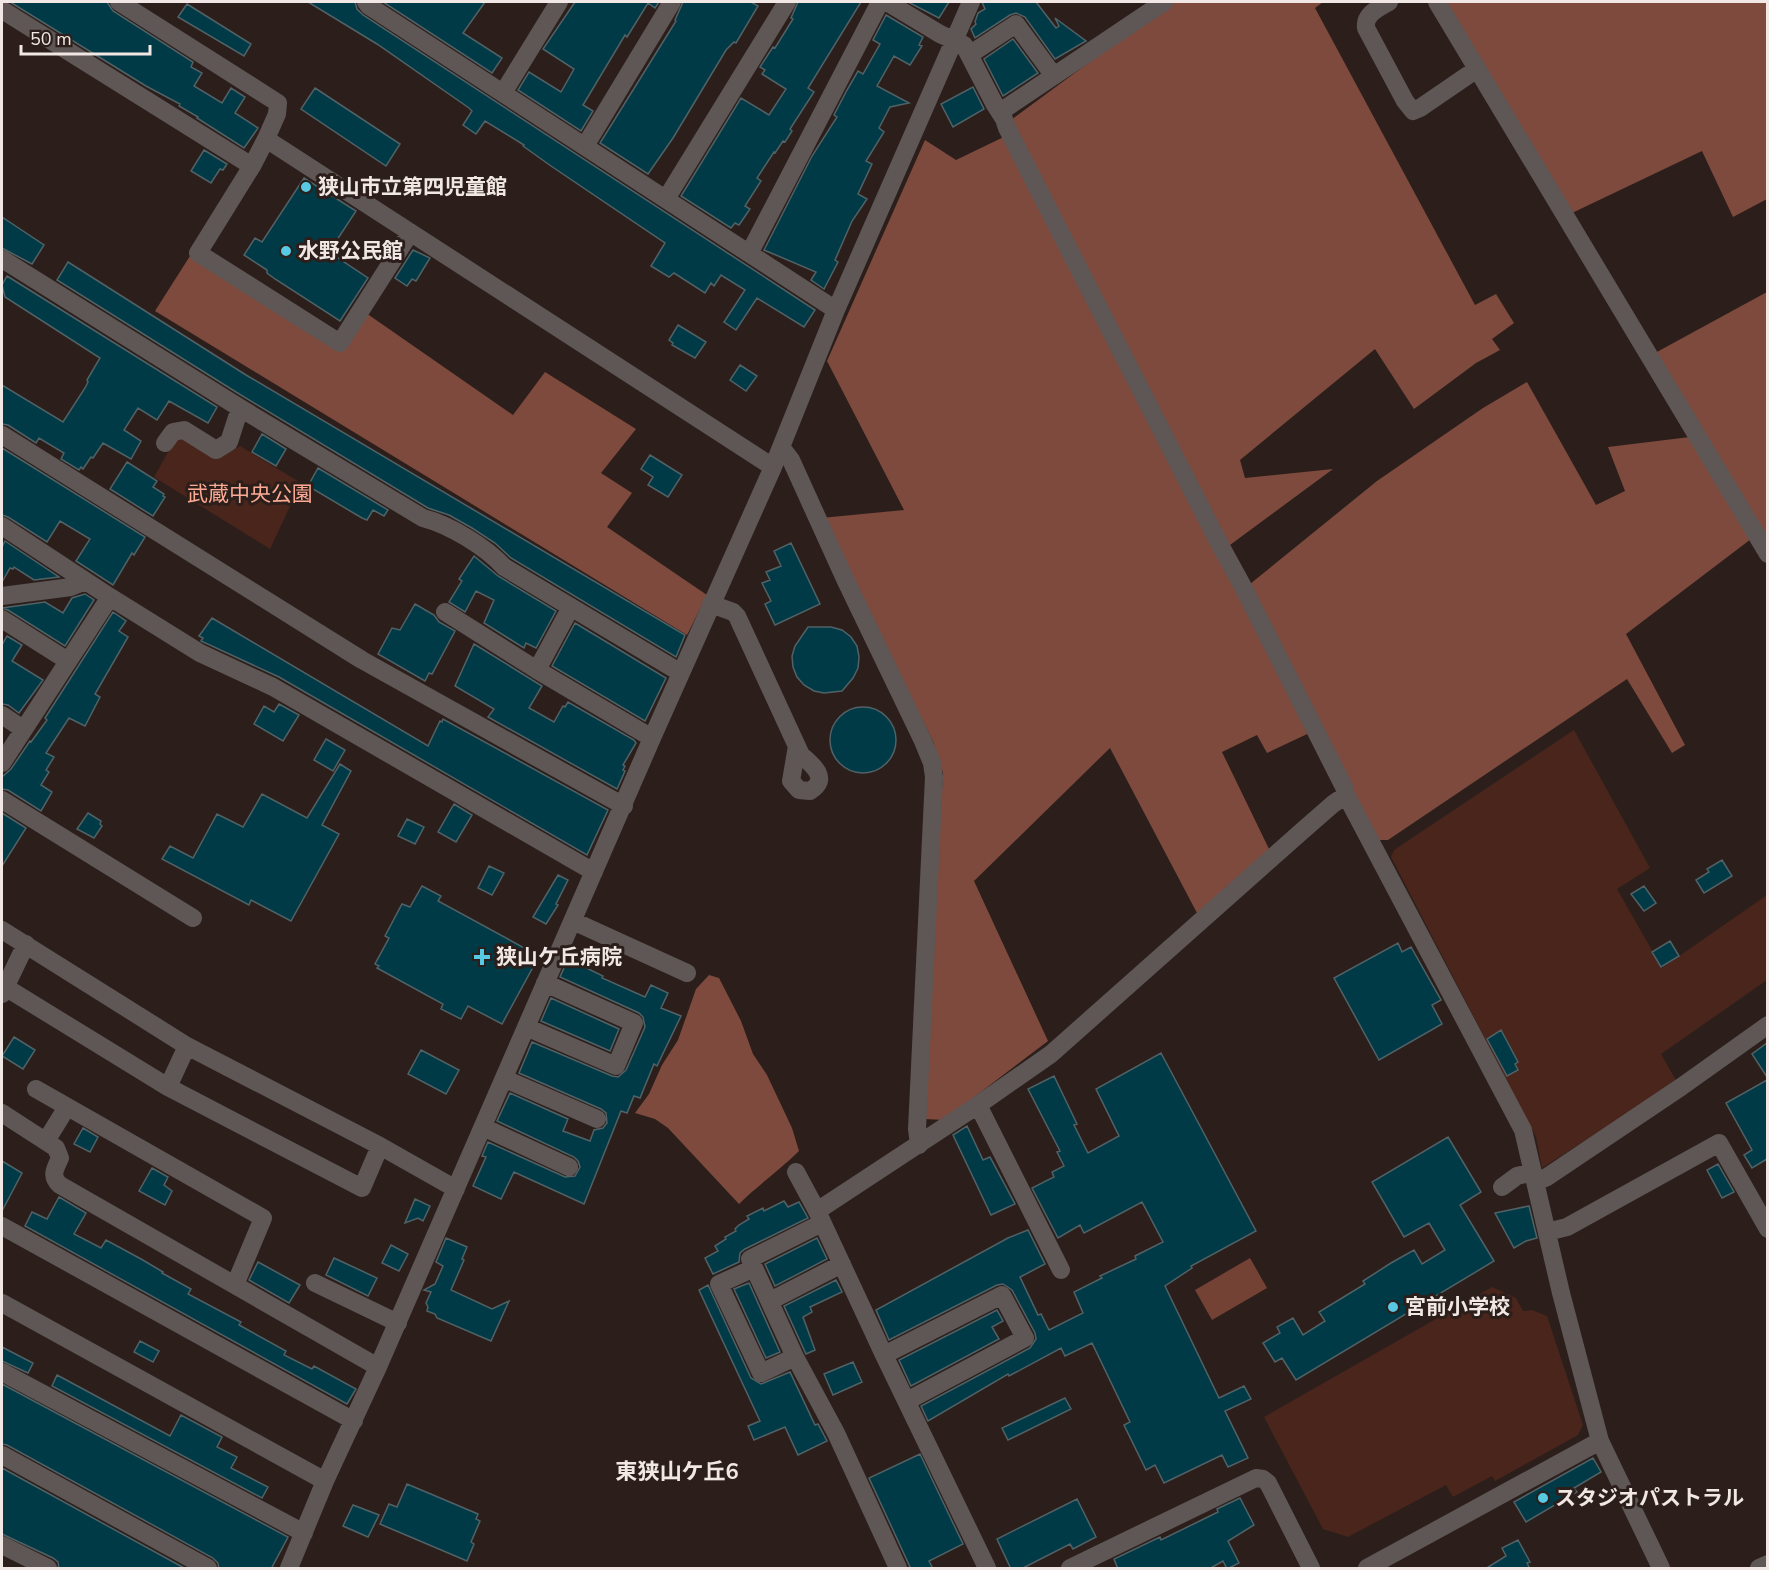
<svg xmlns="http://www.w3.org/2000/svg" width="1769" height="1570" font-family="'Nunito Sans','Noto Sans JP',sans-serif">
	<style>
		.green { fill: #49251b }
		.forest { fill: #7d4a3d }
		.water { fill: #744235 }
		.building { fill: #003a46; stroke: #516267; stroke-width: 1.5 }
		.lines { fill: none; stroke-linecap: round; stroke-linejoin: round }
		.minor { stroke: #5e5755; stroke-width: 18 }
		.poi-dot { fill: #57c9e2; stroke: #2c1f1b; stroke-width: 2 }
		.labels { text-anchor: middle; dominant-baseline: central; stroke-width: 6; stroke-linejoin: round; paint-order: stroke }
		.poi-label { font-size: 21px; font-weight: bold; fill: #f1e8e5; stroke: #2c1f1b; text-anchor: start }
		.park-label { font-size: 21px; fill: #fcaa93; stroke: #2c1f1b }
		.neighbourhood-label { font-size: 22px; font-weight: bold; fill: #f1e8e5; stroke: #2c1f1b }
	</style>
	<rect width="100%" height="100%" fill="#2c1f1b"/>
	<path class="green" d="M183 435 219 457 240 446 301 483 270 549 154 477 176 438Z
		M1574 730 1650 868 1617 889 1662 968 1767 895V980L1661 1054 1677 1082 1542 1168 1536 1137 1391 857 1394 850Z
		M1492 1287 1516 1298 1523 1311 1532 1310 1547 1316 1583 1425 1578 1435 1495 1481 1492 1476 1453 1497 1446 1485 1348 1537 1323 1529 1264 1417Z"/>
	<path class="forest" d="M1171 2H1323L1315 8 1475 305 1496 294 1514 323 1492 339 1500 350 1476 363 1414 409 1375 349 1240 460 1245 478 1333 469 1230 545 1250 584 1377 481 1483 408 1527 382 1596 505 1625 491 1608 447 1690 437 1751 539 1626 634 1685 745 1672 753 1627 679 1388 840H1377L1320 728 1267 753 1257 735 1222 752 1270 851 1197 913 1110 748 974 881 1048 1041 944 1120 925 1119 924 1099 943 773 933 741 821 518 904 510 827 361 925 140 956 160 1014 132 1011 120Z
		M1446 2H1767V199L1733 217 1702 151 1572 213Z
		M190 256 268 301 342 350 366 313 513 415 545 372 636 429 601 473 632 493 607 527 707 595 687 635 155 311Z
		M1767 292V543L1655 353Z
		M709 975 719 978 741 1021 753 1054 767 1075 792 1128 799 1151C780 1170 758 1185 739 1204L668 1128 655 1119 635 1113 649 1094 662 1065 678 1040 696 989Z"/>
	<path class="water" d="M1250 1258 1267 1288 1212 1320 1195 1290Z"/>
	<path class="building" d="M10 2H107L113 11 193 62 191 67 202 73 194 86 222 103 231 88 245 97 235 113 258 128 244 148 197 118 198 117 179 106 180 104 146 86Z
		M308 2H355L357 9 363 15 815 310 804 327 757 298 736 330 724 322 745 290 721 275 714 286 711 283 705 293 674 273 669 277 651 266 665 243 551 166 523 146 524 145 485 121 476 134 463 125 472 111 469 108 377 44Z
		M383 2H485L463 33 502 58 492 73Z
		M575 2H659L655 8 648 3 627 37 625 35 583 105 593 111 581 131 518 90 529 72 561 92 574 69 543 49Z
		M683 2H751L758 6 736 43 734 42 726 50 673 138 648 174 600 143 676 21 675 20Z
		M798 2H861L808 88 814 92 790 129 792 131 785 142 783 141 775 153 774 152 757 178 761 181 745 206 750 209 739 225 735 223 731 228 681 196 741 98 769 115 786 89 762 74 765 70 760 67 773 47 775 48 793 19 791 18Z
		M908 2H949L939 18Z
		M982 2H1036L1056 28 1059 26 1055 18 1086 41 1055 59 1025 17 1016 13 1010 15 975 38 971 29 976 24 975 22 978 13 985 9Z
		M187 4 251 44 244 56 178 17Z
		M886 15 923 37 919 45 922 46 910 65 894 56 877 86 909 103 890 107 879 128 884 132 866 161 872 164 858 194 867 199 852 221 835 260 838 262 824 289 811 280 816 272 764 250 812 156 837 117 834 115 847 90 858 71 863 74 880 44 873 40Z
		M1013 39 1038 73 1003 96 984 59Z
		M973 87 984 109 953 127 941 104Z
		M315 88 400 144 386 166 301 109Z
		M204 150 227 164 223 170 220 169 211 183 191 171Z
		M304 178 356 211 329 252 368 278 340 321 275 279 267 273V270L244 255 255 238 262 242Z
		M2 217 44 245 32 264 2 248Z
		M413 250 430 258 416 281 412 279 407 286 395 278Z
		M68 262 246 375 685 635 676 657 511 558 495 543 472 528 449 515 428 508 236 392 57 280Z
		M7 276 217 407 208 423 169 401 157 420 138 408 124 430 141 441 131 459 103 443 93 458 91 457 83 469 81 467 79 470 61 459 64 453 39 438 36 443 8 425 2 424V385L63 422 85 388 88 382 87 380 100 358 5 297 2 285Z
		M678 325 706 342 695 358 672 345 673 343 669 340Z
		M740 365 757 376 746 391 730 380Z
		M262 434 286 449 276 466 252 452Z
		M2 448 145 537 134 555 132 553 113 585 76 561 90 539 60 521 47 542 8 517 2 515Z
		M650 455 682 475 668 497 648 485 653 477 641 469Z
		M127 462 157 481 153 487 164 494 163 496 165 497 153 516 110 489Z
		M318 468 388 510 384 516 373 510 367 520 362 518 308 486Z
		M5 541 59 577 34 580 14 567 13 569 10 568 2 582V547Z
		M791 543 820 604 775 625 765 604 771 601 762 583 770 580 766 572 781 566 774 551Z
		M474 556 498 576 556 611 536 648 526 643 524 648 484 623 494 600 476 591 465 612 449 602 462 581 459 579Z
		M85 594 94 600 65 646 8 610 2 608 45 602 63 613 72 598Z
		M415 604 434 615 439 622 455 631 432 674 429 673 425 681 378 654 392 628 400 630Z
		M113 612 126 621 119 631 128 637 95 694 100 697 85 726 69 718 46 753 54 757 46 770 49 772 41 785 52 792 41 811 8 790 2 789V777L11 769 30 741 31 742 47 720 45 718Z
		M212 618 428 746 440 721 442 722 443 719 608 810 587 855 279 677 201 641 203 638 199 636Z
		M575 623 666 678 645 721 552 666Z
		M808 627H831L842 630 851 637 857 646 859 657 858 668 853 678 842 691 824 693 814 691 804 685 797 677 793 667 792 656 795 646Z
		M7 636 22 645 12 661 43 680 19 713 8 705 2 704V645Z
		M474 644 542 686 529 708 554 722 563 706 565 707 568 702 634 740 636 743 623 765 625 766 623 770 625 771 617 789 488 717 494 709 455 686Z
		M279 704 299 715 283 741 254 724 264 706 274 712Z
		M830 740a33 33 0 1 1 66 0a33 33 0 1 1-66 0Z
		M326 739 345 750 333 771 314 760Z
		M340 764 351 771 322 825 339 834 291 921 251 900 249 905 162 859 170 846 193 858 217 814 243 827 262 794 307 818Z
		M454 804 472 815 456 842 438 832Z
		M2 813 26 828 2 866Z
		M88 813 101 821 100 824 102 826 94 838 77 829Z
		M407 819 424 827 415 844 398 836Z
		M1722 860 1732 876 1704 893 1696 880 1709 872 1707 869Z
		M489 866 504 873 492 895 478 888Z
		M558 875 568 880 556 904 558 905 546 924 533 917Z
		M422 886 441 896 438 901 539 956 502 1024 468 1006 461 1019 441 1009 443 1004 377 968 379 966 375 964 389 938 385 936 402 904 410 907Z
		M1644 886 1656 903 1644 911 1631 894Z
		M1670 941 1679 956 1661 967 1652 952Z
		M1398 943 1402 952 1411 947 1441 1000 1432 1005 1442 1024 1379 1060 1334 978Z
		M568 959 603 976 602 978 645 997 651 985 668 993 661 1008 681 1016 657 1066 654 1064 640 1098 634 1096 627 1113 621 1111 584 1204 514 1172 501 1199 473 1186 486 1157 482 1156 488 1142 565 1177 575 1176 580 1167 578 1161 574 1157 497 1121 510 1093 568 1119 563 1131 590 1141 594 1130 603 1128 607 1123 606 1113 601 1109 519 1073 532 1042 612 1076 618 1077 626 1070 645 1027 643 1017 639 1013 560 977Z
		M551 998 619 1029 610 1051 541 1021Z
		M1501 1030 1518 1062 1515 1064 1518 1070 1507 1076 1487 1039Z
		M14 1037 35 1050 23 1069 2 1056Z
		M1767 1043V1077L1752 1054Z
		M421 1050 459 1070 446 1094 408 1074Z
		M1161 1053 1256 1231 1191 1266 1192 1268 1165 1286 1219 1398 1244 1386 1251 1399 1225 1411 1248 1458 1228 1467 1222 1455 1164 1483 1155 1465 1146 1470 1124 1425 1130 1422 1092 1343 1065 1356 1061 1348 1009 1376 1008 1374 928 1421 921 1406 1030 1348 1036 1339 1035 1333 1012 1290 1003 1284 997 1285 889 1340 876 1310 1008 1238 1028 1230 1045 1264 1020 1277 1038 1315 1041 1314 1049 1330 1083 1313 1074 1292 1102 1278 1100 1276 1136 1259 1135 1256 1163 1242 1142 1202 1084 1233 1080 1225 1058 1238 1032 1188 1054 1177 1052 1172 1064 1166 1057 1152 1060 1151 1028 1089 1054 1076 1077 1124 1074 1125 1088 1153 1119 1136 1096 1089Z
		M1767 1080V1159L1752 1168 1744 1155 1752 1150 1726 1103Z
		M967 1126 983 1160 990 1157 1015 1204 991 1215 953 1135Z
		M83 1128 98 1137 90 1152 74 1144Z
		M1448 1137 1481 1192 1460 1205 1494 1261 1296 1380 1282 1358 1275 1362 1263 1343 1280 1333 1277 1327 1293 1318 1303 1335 1325 1321 1319 1312 1365 1284 1363 1281 1391 1263 1414 1250 1422 1264 1445 1250 1429 1223 1404 1237 1372 1182Z
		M2 1161 22 1173 2 1211Z
		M1718 1164 1734 1192 1722 1198 1707 1170Z
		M152 1168 168 1177 164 1185 172 1191 165 1205 139 1191Z
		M59 1197 86 1213 74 1234 101 1248 106 1240 141 1259 163 1272 162 1273 191 1289 188 1294 241 1322 239 1325 286 1351 284 1355 312 1369 314 1366 356 1389 347 1404 25 1226 32 1212 47 1219Z
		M415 1199 430 1206 423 1221 418 1218 405 1223Z
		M784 1201 788 1207 799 1202 808 1218 745 1249 740 1253 739 1262 713 1274 705 1258 718 1251 715 1246 726 1239 725 1237 736 1231 735 1229 739 1225 749 1219 747 1216 763 1208 764 1211Z
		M1529 1206 1537 1238 1526 1241 1514 1248 1495 1213Z
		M446 1238 467 1247 462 1259 464 1260 451 1290 492 1309 509 1301 491 1341 437 1318 435 1314 427 1311 428 1307 426 1303 431 1292 424 1290 435 1284 443 1266 436 1262Z
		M817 1238 827 1259 775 1286 765 1264Z
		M391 1245 408 1254 399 1271 382 1263Z
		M334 1258 377 1278 368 1296 326 1275Z
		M258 1262 300 1285 289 1303 249 1280Z
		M836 1280 842 1292 810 1307 812 1312 803 1317 815 1350 806 1354 784 1306Z
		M749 1283 780 1352 766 1358 734 1289Z
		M708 1285 751 1378 761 1384 790 1372 815 1425 818 1424 827 1441 798 1455 785 1427 754 1440 748 1426 760 1421 699 1290Z
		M997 1310 1003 1321 992 1327 999 1339 911 1386 899 1360Z
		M140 1341 159 1351 153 1362 134 1352Z
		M2 1347 33 1363 28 1373 2 1361Z
		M853 1362 862 1382 833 1395 824 1374Z
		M57 1375 170 1436 181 1415 222 1437 217 1447 237 1457 231 1468 268 1487 262 1498 52 1386Z
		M2 1384 288 1537 271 1569H219L218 1563 213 1558 7 1445 2 1444Z
		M1065 1398 1071 1409 1008 1440 1002 1428Z
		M920 1454 963 1544 929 1561 933 1569H911L869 1478Z
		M1593 1458 1601 1472 1574 1488 1577 1492 1526 1522 1514 1502Z
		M2 1468 186 1569H59L58 1562 53 1558 2 1534Z
		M407 1484 478 1514 476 1519 480 1521 471 1542 474 1544 467 1561 380 1524 389 1504 397 1507Z
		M1240 1498 1254 1525 1228 1541 1239 1563 1227 1569 1223 1561 1209 1569H1118L1114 1559 1160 1537 1161 1540 1218 1512 1217 1509Z
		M1077 1499 1096 1537 1073 1549 1070 1544 1021 1569H1011L997 1539Z
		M353 1505 379 1515 368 1537 343 1526Z
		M1518 1540 1530 1562 1527 1563 1530 1569H1485L1506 1556 1502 1548Z"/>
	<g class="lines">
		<path class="minor" d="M119 2 278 103 277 114 266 139
			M366 2 369 6 836 310
			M887 2 940 34 964 45 995 105 1004 119 1007 128 1219 543 1241 583 1344 787 1346 795 1523 1130 1561 1293 1600 1441 1661 1568
			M1389 2C1379 8 1364 14 1366 28L1405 101 1413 111 1420 108 1477 69
			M1437 2 1768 554
			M2 10 252 166 198 253 340 343 410 233
			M969 55 1016 24 1054 76
			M503 93 559 2
			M1000 112 1164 2
			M585 146 672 2
			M252 166 266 139 773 467
			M666 199 787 2
			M750 252 880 2
			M2 259 240 408 423 518C450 525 486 547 504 567L681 673
			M2 435 362 660 624 806
			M165 443 173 432 184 430 216 450 229 442 240 408
			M781 447 791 460 845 579 923 741 932 763 934 777 917 1129 919 1145
			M2 526 110 597 200 653 273 687 594 872
			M2 596 71 587 86 581
			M711 604 733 612 737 616 801 755C813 765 830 779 810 791L799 790 791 781 797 746
			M445 612 537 670 652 738
			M2 619 68 661
			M537 670 571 607
			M2 715 23 729
			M2 763 110 597
			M2 800 193 918
			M573 921 687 973
			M2 930 187 1046 380 1146 456 1189
			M5 987 168 1087 362 1188 380 1146
			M2 994 26 944
			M526 1027 616 1066 634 1023 545 983
			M505 1079 597 1119
			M168 1087 187 1046
			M36 1089 263 1218 235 1285
			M978 1105 1061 1270
			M2 1113 56 1148 60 1158C55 1169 50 1176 60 1185L378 1367
			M483 1127 569 1167
			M46 1141 67 1107
			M796 1172 817 1211
			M1536 1182 1547 1177 1681 1087 1768 1025
			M1502 1187 1517 1176 1533 1172
			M822 1223 750 1259 795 1357 836 1433 898 1568
			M2 1226 354 1421
			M1547 1232 1567 1227 1719 1143 1768 1229
			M754 1268 719 1284 761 1373 795 1357
			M315 1283 398 1323
			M770 1301 842 1264
			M2 1303 325 1481
			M884 1355 1002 1295 1025 1338 907 1401
			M2 1372 304 1533
			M2 1455 208 1568
			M2 1545 48 1568
			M289 1568 325 1481 378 1367 652 738 773 467 836 310 971 2
			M987 1568 884 1355 817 1211 978 1105 1051 1054 1301 832 1333 804 1346 795
			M1070 1568 1256 1478 1263 1479 1268 1483 1311 1568
			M1367 1568 1600 1441
			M1759 1568 1768 1564"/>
	</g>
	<g class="poi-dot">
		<circle cx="306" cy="187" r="6"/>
		<circle cx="286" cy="251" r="6"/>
		<path d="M479 948h6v6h6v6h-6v6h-6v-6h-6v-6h6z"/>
		<circle cx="1393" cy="1307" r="6"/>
		<circle cx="1543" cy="1498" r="6"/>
	</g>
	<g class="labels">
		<g class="poi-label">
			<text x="318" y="187">狭山市立第四児童館</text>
			<text x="298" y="251">水野公民館</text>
			<text x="496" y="957">狭山ケ丘病院</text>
			<text x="1405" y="1307">宮前小学校</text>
			<text x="1555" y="1498">スタジオパストラル</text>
		</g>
		<g class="park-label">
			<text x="250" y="494">武蔵中央公園</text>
		</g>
		<g class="neighbourhood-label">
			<text x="677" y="1472">東狭山ケ丘6</text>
		</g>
	</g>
	<rect width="1769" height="1570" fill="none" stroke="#f1e8e5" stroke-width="6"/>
	<path d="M21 45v9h129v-9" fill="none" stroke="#f1e8e5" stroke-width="3"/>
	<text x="30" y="45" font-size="18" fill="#f1e8e5" stroke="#2c1f1b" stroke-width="4.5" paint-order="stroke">50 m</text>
</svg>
